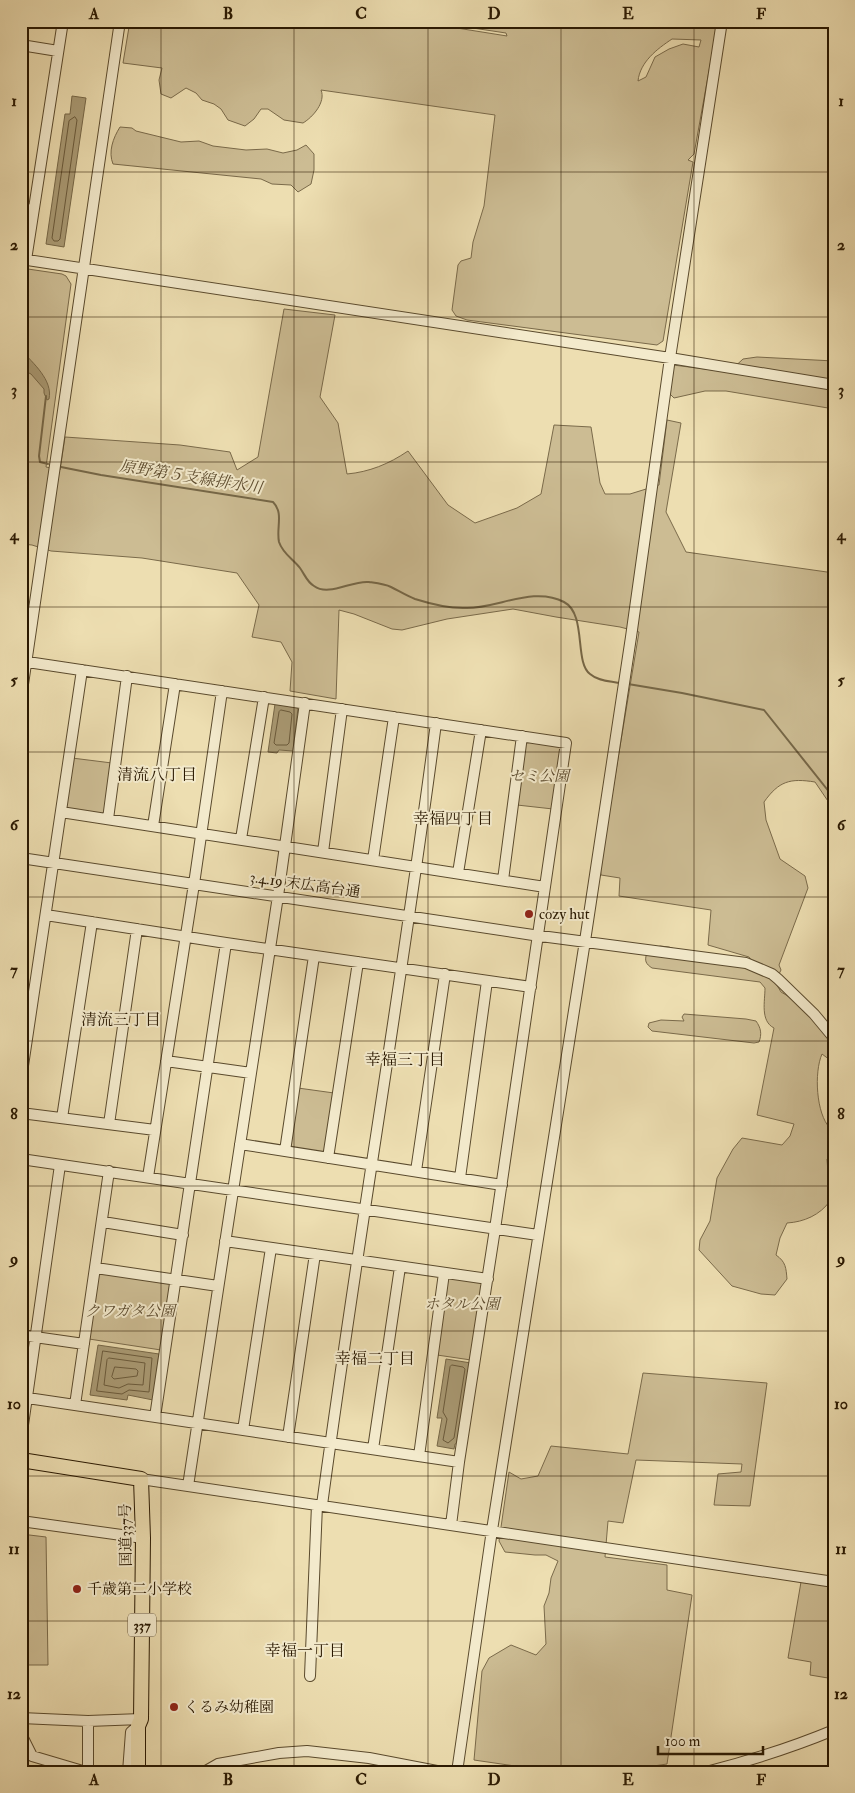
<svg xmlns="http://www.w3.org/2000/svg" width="855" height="1793" font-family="'IM FELL Double Pica','Noto Serif JP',serif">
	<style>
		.green { fill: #ccbc93; stroke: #7a6a4a; fill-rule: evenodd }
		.water { fill: #aa9b75; stroke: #766747 }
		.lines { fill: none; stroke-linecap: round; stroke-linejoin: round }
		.shore { stroke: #6a5a3b; stroke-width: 1 }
		.stream { stroke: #766747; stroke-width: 2 }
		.minor-casing { stroke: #5a4a2d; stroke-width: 12 }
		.highway-casing { stroke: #291801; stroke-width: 16 }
		.minor { stroke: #f3eacc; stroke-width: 10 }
		.highway { stroke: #eddeb1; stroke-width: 14 }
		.grid { fill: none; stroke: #291801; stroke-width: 1; stroke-opacity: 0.55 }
		.poi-dot { fill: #8f2418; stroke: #f3eacc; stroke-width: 2 }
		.labels { text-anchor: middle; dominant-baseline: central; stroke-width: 4; stroke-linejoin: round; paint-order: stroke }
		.shield { fill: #f3eacc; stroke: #66573e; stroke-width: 1 }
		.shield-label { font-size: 14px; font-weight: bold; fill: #291801 }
		.park-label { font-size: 15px; font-style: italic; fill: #5a492d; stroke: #f3eacc }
		.street-label { font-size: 15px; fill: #291801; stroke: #f3eacc }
		.poi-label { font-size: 15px; fill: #291801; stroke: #f3eacc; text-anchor: start }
		.water-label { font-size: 16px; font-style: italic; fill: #5d4c2f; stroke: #f3eacc }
		.neighbourhood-label { font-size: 16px; fill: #291801; stroke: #f3eacc }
		.neatline { fill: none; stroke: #291801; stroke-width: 2 }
		.grid-label { font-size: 16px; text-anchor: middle; font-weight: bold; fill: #291801 }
	</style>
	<rect width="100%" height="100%" fill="#eddeb1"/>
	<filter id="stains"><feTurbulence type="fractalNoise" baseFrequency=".004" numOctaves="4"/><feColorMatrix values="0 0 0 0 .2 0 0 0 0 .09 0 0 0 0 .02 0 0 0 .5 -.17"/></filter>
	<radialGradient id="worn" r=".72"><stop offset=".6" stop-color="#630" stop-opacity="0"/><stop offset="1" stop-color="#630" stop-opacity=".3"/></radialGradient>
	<path class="green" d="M130 21H159L181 25 183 21H413L507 36 506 33 426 21H718L694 154 688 160 693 162 663 341 657 345 467 320 456 316 452 310 458 265 461 261 471 258 473 242 484 206 495 115 321 90C326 102 313 117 303 123L284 120 268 109H261L254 119 245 126 228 120 221 109 214 104 202 100 196 93 186 88 171 98 161 94 159 80 162 68 123 63ZM672 39 701 40 699 47 683 44 669 49 655 57 646 77 638 81C640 62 657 49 672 39Z
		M120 127 132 128 136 131 181 142 199 141 213 146 246 150 267 149 283 153 297 150 306 145 314 154V170L311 184 298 192 291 185 272 184 261 179 113 164C108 152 113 138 120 127Z
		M21 268 62 274 66 276 71 284 46 467 60 470 65 437 180 445 230 452 237 470 258 457 284 309 335 315 320 397 338 423 347 474C369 472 389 464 408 451L448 505 475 523 517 508 541 494 554 425 591 427 600 483 605 494H630L659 485 667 420 681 423 666 512 686 552 834 573V814L832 807 815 782C790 778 779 781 764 802L766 820 780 859 805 876 808 888 779 965 781 970 775 982 781 992 798 1002 821 1027 834 1018V1063L822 1054C814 1072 816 1114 830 1128H834V1154L827 1159 830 1201C820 1215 804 1222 787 1223L780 1238 776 1255C786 1262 786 1268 787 1279L775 1295 761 1294 732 1286 699 1250 700 1240 710 1221 717 1178 733 1149 742 1138 782 1145 790 1136 794 1124 757 1115 774 1028C760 1021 765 1001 765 988L760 982 652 968C646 964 644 961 647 953L660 946 669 947 709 961 753 962 749 957 708 945 711 910 619 896 620 878 601 875 600 867 639 632 620 627 556 617 513 609 447 619 402 630 392 629 354 614 339 610 336 699 290 691 292 662 281 642 252 637 259 605 237 573 142 558 51 551 32 545 21 544Z
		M757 357 834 361V409L726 391H705L674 398 669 393 673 365 729 372 743 359Z
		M526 741 561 746 553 809 517 805Z
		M72 758 112 763 105 814 65 808Z
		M684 1014 746 1019 756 1021C761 1028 762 1034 759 1042L754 1043 652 1031 648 1027 649 1023 661 1020 684 1021 682 1017Z
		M298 1088 334 1093 325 1153 290 1148Z
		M99 1272 170 1283 161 1350 89 1339Z
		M448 1278 483 1283 471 1360 437 1355Z
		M643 1373 767 1383 750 1506 714 1505 718 1474 741 1472 742 1464 636 1460 623 1523 608 1521 605 1557 667 1565V1590L692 1595 667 1764 627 1770 549 1771 474 1760 482 1671 489 1658 511 1645 536 1655 546 1644 544 1606 549 1593 551 1578 558 1561 546 1555H535L505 1552 499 1541 509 1472 521 1479 538 1476 551 1446 628 1454Z
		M21 1534 46 1537 48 1665H21Z
		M801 1582 834 1587V1679L810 1675 811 1662 788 1658Z"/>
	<path class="water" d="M72 96 86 98 64 247 46 244 65 114H70Z
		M21 350C33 363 53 380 49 399L47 400 44 393V389L31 374 21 369Z
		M275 704 298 708 293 751 279 750 277 753 268 752Z
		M98 1345 159 1354 153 1400 128 1395 127 1400 90 1395Z
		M446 1359 471 1363 458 1443 455 1444 454 1449 437 1446 442 1418H437Z"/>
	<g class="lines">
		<path class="shore" d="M75 117 77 120 60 239 58 241H54L52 238 69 121Z
			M281 710 290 712 292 714 289 743 287 745H276L274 743 279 712Z
			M103 1351 152 1358 149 1392 129 1390 122 1394 97 1391Z
			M109 1358 145 1363 143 1385 128 1384 119 1388 104 1385 107 1360Z
			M452 1365 463 1367 465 1369 454 1438 448 1443 443 1440 447 1419 443 1412 450 1367Z
			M115 1367 136 1369 138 1371 137 1376 114 1379 112 1377Z"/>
		<path class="stream" d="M46 396 39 456 40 462 48 464
			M61 467 101 475 273 502C284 513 276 528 279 542 283 554 293 559 300 568 305 575 307 582 314 586 329 597 352 580 369 582 376 583 385 584 391 587 399 591 407 596 415 599 431 604 450 609 467 608 498 608 534 586 564 602 587 614 574 662 590 674 598 681 610 681 619 683
			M628 684 682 693 764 710 834 798"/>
		<defs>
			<path id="minor" d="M21 45 58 51
				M21 209 33 210
				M21 259 670 358 834 385
				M26 260 63 21
				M21 661 566 743 495 1229 459 1462 451 1525
				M21 698 120 21
				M61 812 545 887
				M108 819 127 676
				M153 826 175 684
				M241 839 264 697
				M323 852 342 709
				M21 858 533 935 746 963 772 974 778 979 814 1014 834 1038
				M373 860 394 717
				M458 873 481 730
				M503 880 522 736
				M46 915 226 943 531 987
				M166 1061 251 1073
				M21 1079 82 670
				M21 1113 155 1130
				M62 1118 92 922
				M109 1124 137 929
				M240 1144 502 1185
				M285 1151 314 956
				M328 1158 358 962
				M21 1159 538 1235
				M416 1171 445 974
				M148 1177 194 884 222 691
				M460 1178 487 981
				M103 1222 183 1235
				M225 1241 488 1279
				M96 1268 218 1286
				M21 1335 84 1344
				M21 1397 459 1462
				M75 1405 109 1171
				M155 1417 226 943
				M243 1430 271 1248
				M288 1437 315 1254
				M21 1439 60 1165
				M373 1449 400 1267
				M419 1456 444 1273
				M141 1479 834 1582
				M188 1486 278 896 305 703
				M322 1505C357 1244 402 984 436 723
				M21 1521 143 1538
				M310 1676 317 1505
				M21 1718 88 1721 141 1719
				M88 1721V1772
				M21 1734 32 1756 86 1772
				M128 1772 131 1732 138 1726
				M204 1772 218 1764 279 1753 307 1751 369 1758 442 1772
				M457 1772 492 1530 585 941 631 637 670 358 722 21
				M706 1772C749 1761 793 1747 834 1730"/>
			<path id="highway" d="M21 1460 141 1479 143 1538 141 1719 138 1726V1772"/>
		</defs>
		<use href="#minor" class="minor-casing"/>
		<use href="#highway" class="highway-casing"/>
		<use href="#minor" class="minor"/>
		<use href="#highway" class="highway"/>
	</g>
	<path class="grid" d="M161 21V1772M294 21V1772M428 21V1772M561 21V1772M694 21V1772M21 172H834M21 317H834M21 462H834M21 607H834M21 752H834M21 897H834M21 1041H834M21 1186H834M21 1331H834M21 1476H834M21 1621H834"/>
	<g class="poi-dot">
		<circle cx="529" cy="914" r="5"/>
		<circle cx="77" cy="1589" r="5"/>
		<circle cx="174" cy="1707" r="5"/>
	</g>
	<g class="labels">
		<rect class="shield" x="128" y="1613.5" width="28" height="23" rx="4"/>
		<g class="shield-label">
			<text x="142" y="1625">337</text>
		</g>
		<g class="park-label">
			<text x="539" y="776">セミ公園</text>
			<text x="462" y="1304">ホタル公園</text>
			<text x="130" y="1311">クワガタ公園</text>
		</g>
		<g class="street-label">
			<text transform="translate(305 885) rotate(8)">3.4.19 末広高台通</text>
			<text transform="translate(126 1535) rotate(-91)">国道337号</text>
		</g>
		<g class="poi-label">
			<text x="539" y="914">cozy hut</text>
			<text x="87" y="1589">千歳第二小学校</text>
			<text x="184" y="1707">くるみ幼稚園</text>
		</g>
		<g class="water-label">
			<text transform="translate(191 477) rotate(9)">原野第５支線排水川</text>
		</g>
		<g class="neighbourhood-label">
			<text x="157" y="775">清流八丁目</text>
			<text x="453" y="819">幸福四丁目</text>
			<text x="121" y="1020">清流三丁目</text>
			<text x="405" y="1060">幸福三丁目</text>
			<text x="375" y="1359">幸福二丁目</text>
			<text x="305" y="1651">幸福一丁目</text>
		</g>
	</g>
	<rect width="855" height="1793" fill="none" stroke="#eddeb1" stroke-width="55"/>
	<path d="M658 1746v8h105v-8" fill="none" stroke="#291801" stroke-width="2.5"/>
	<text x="665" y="1746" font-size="15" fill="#291801" stroke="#f3eacc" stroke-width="4" paint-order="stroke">100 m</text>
	<rect x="28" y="28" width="800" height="1738" class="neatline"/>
	<g class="grid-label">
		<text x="94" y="19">A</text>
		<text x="228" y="19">B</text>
		<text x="361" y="19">C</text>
		<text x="494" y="19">D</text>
		<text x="628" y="19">E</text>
		<text x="761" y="19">F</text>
		<text x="14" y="106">1</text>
		<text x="841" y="106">1</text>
		<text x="14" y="250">2</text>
		<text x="841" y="250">2</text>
		<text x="14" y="395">3</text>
		<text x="841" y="395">3</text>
		<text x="14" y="540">4</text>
		<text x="841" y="540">4</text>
		<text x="14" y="685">5</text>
		<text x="841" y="685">5</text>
		<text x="14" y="830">6</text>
		<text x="841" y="830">6</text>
		<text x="14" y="975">7</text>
		<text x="841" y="975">7</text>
		<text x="14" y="1119">8</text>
		<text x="841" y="1119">8</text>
		<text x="14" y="1264">9</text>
		<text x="841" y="1264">9</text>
		<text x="14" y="1409">10</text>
		<text x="841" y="1409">10</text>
		<text x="14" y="1554">11</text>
		<text x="841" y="1554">11</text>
		<text x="14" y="1699">12</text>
		<text x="841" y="1699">12</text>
		<text x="94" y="1785">A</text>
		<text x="228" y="1785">B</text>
		<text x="361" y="1785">C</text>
		<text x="494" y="1785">D</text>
		<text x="628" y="1785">E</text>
		<text x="761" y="1785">F</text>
	</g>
	<rect width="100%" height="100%" filter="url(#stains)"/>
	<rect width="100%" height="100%" fill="url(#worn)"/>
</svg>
